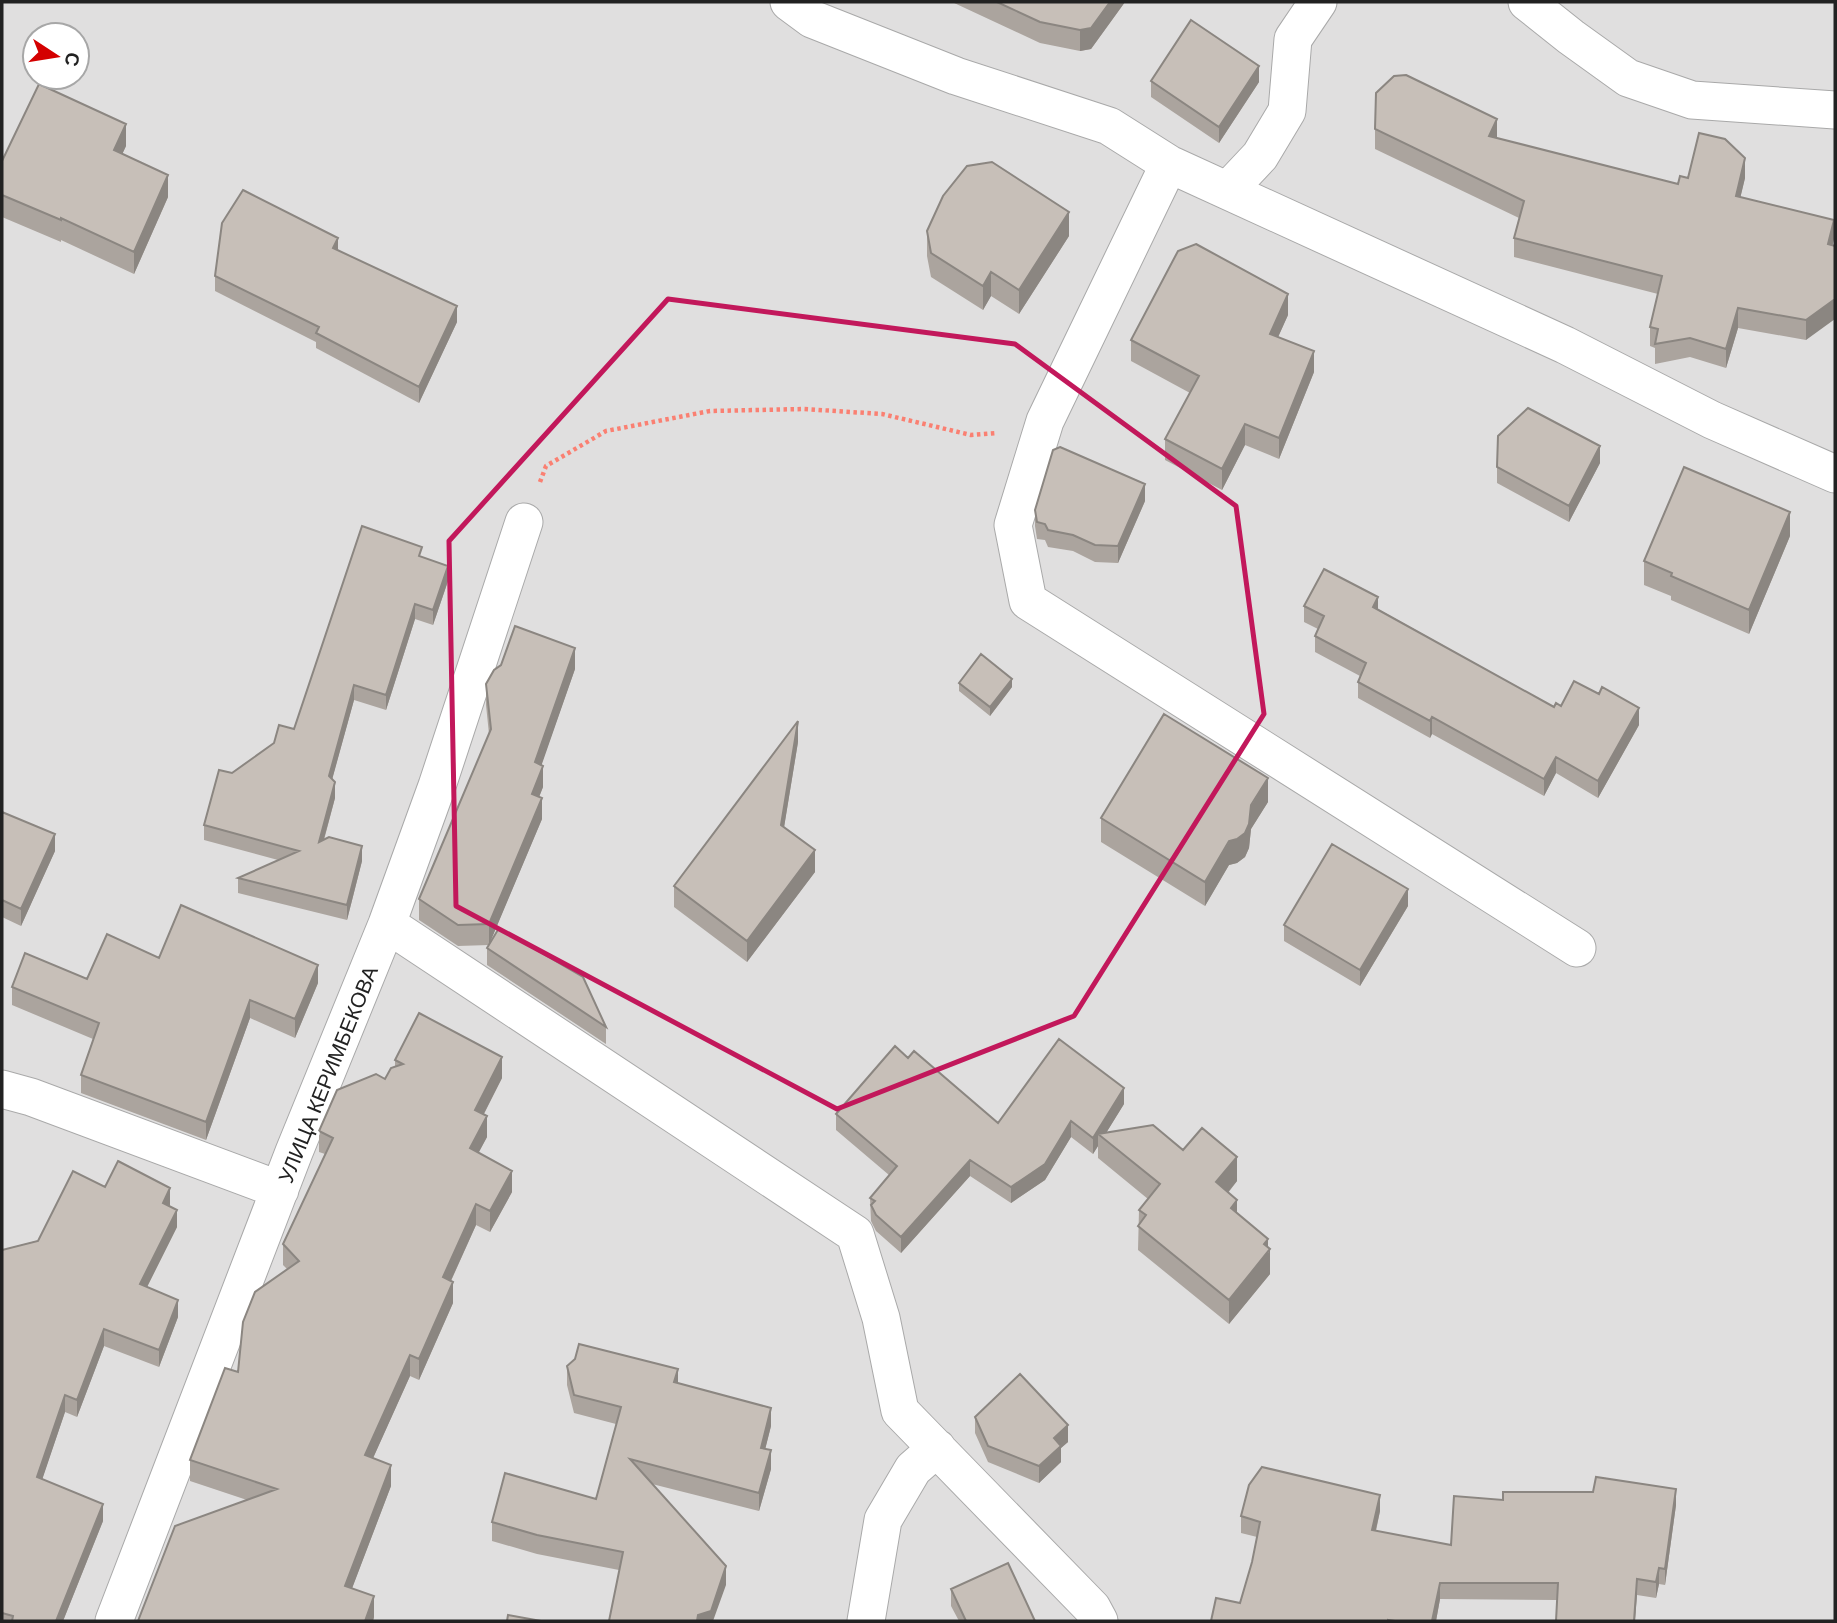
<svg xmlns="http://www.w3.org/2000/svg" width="1837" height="1623" font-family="Barlow,sans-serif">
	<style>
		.residential { fill: #e0dfdf; fill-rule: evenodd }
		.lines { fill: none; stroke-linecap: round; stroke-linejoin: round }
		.minor-casing { stroke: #a9a9a9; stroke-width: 39 }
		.path { stroke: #fa8072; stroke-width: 4.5; stroke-dasharray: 3.5 3.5; stroke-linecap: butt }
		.minor { stroke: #fff; stroke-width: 37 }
		.wall { fill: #aba49e }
		.shaded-wall { fill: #8b8681 }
		.building { fill: #c7bfb8; stroke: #8b8681; stroke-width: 2 }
		.marked { fill: none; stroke: #c2185b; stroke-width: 5; stroke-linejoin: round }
		.labels { text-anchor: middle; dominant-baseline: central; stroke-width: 6; stroke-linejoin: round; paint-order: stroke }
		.street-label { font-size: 21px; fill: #222; stroke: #fff }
	</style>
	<rect width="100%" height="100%" fill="#f2efe9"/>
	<path class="residential" d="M2 2H1835V1621H2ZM35 35H77V77H35Z"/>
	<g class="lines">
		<defs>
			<path id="minor" d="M789 2 812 19 956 76 1109 126 1169 164 1565 345 1712 420 1835 474
				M1527 2 1571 37 1628 78 1692 100 1835 110
				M1169 164 1045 421 1013 525 1028 601 1577 948
				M1228 190 1260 156 1287 111 1293 39 1318 2
				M387 924 855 1234 881 1318 900 1411 1092 1608 1099 1621
				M2 1089 31 1097 280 1190
				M114 1621 294 1152 387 924 437 786 524 522
				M866 1621 883 1520 913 1469 937 1448"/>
		</defs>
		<use href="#minor" class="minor-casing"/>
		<path class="path" d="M540 482 546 466 606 431 710 411 804 409 882 414 971 435 996 433"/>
		<use href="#minor" class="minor"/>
	</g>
	<path class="wall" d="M952 2H1125L1091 49 1080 51 1040 43Z
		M1151 81 1259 82 1219 143 1151 97Z
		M1375 129 1497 138 1678 184 1688 178H1745L1740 198 1834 239 1806 340 1738 328 1726 368 1690 357 1655 364V348L1650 346V327L1658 294 1514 257V238L1519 218 1375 149Z
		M126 146 122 154 168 197 134 274 61 240V242L2 217V161Z
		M927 231 1069 236 1019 314 991 296 983 310 931 277 927 256Z
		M338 251 457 322 419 403 316 348V342L215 291V276Z
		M1288 315 1278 337 1314 372 1279 459 1245 445 1222 490 1165 460V439L1190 393 1131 361V340Z
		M1600 463 1569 522 1497 483V467Z
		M1145 501 1118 563 1095 562 1073 551 1048 547 1045 540 1037 539 1035 526V510Z
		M1790 536 1749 634 1671 600V596L1644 585V561Z
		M422 557 448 581 433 625 415 619 386 710 354 700 332 779 335 798 324 840 362 861 347 920 238 893V878L278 860 204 840V825L294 729Z
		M1304 606 1378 609 1554 707 1561 706 1639 725 1598 798 1556 773 1544 796 1432 734 1430 738 1358 698V682L1360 676 1315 652V636L1318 629 1304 622Z
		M575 669 541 765 543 787 539 797 542 819 489 944 606 1027V1044L487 965V948L489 945 458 946 419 920V899L489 734 486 705V684Z
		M959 683 1012 687 990 716 959 691Z
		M798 742 784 827 815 872 747 962 674 907V886Z
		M1268 802 1251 829 1249 848 1245 857 1237 863 1229 865 1205 906 1101 842V818Z
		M2 812 55 851 21 926 2 917Z
		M1408 906 1360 986 1284 941V925Z
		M159 958 318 983 295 1038 250 1018 206 1140 81 1093V1075L93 1039 12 1005V987L87 979Z
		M908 1058 998 1123 1124 1104 1106 1133 1183 1150 1237 1181 1228 1193 1237 1213 1268 1247 1270 1274 1229 1324 1138 1250 1139 1210 1148 1199 1098 1158V1146L1093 1154 1071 1137 1045 1180 1011 1203 970 1176 901 1253 876 1231 871 1221 870 1198 889 1175 836 1130V1114Z
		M395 1060 502 1078 484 1114 487 1137 478 1153 512 1192 490 1232 476 1225 451 1281 453 1303 419 1380 410 1376 373 1458 391 1486 352 1588 374 1617 373 1621H138L247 1500 190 1481V1460L238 1372 287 1269 283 1265V1244L325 1154 319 1152V1131L385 1079 395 1067Z
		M170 1205V1206L177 1227 147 1287 178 1317 159 1367 104 1346 77 1417 65 1412 42 1479 103 1521 63 1621H2V1250Z
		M567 1366 678 1383 771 1426 765 1449 771 1469 759 1511 652 1484 726 1585 619 1570 537 1554 492 1541V1522L596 1499 616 1424 574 1413 567 1385Z
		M975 1417 1068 1442 1061 1448V1462L1039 1483 988 1462 975 1433Z
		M1503 1500 1676 1505 1665 1585 1659 1584 1656 1598 1637 1595 1557 1600 1440 1599 1436 1621H1211L1240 1603 1252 1562 1257 1537 1241 1533V1516L1380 1511 1376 1531 1451 1545Z
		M951 1589 1035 1621H959L951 1606Z"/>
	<path class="shaded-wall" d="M1110 2H1125L1091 49 1080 51V30Z
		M1259 66V82L1219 143V127Z
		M1497 119V138L1489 136Z
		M126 124V146L114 172V150Z
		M1745 158V178L1736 216V196Z
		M168 175V197L134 274V252Z
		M1069 212V236L1019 314V290Z
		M1834 220V239L1828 264V244Z
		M338 238V253L333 248Z
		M991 272V296L983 310V286Z
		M1288 294V315L1270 355V334Z
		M1835 299V319L1806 340V320Z
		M457 306V322L419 403V387Z
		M1738 308V328L1726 368V349Z
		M1314 351V372L1279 459V438Z
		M1245 424V445L1222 490V469Z
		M1600 446V463L1569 522V506Z
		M1145 484V501L1118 563V546Z
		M1790 512V536L1749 634V610Z
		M448 566V581L433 625V610Z
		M1378 597V614L1373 607Z
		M415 604V619L386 710V695Z
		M575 648V669L535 784V762Z
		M1012 679V687L990 716V707Z
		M354 685V700L329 791V776Z
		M1639 708V725L1598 798V781Z
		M1432 717V734L1430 738V721Z
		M798 721V742L781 846V825Z
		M1556 757V773L1544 796V779Z
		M543 766V787L532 815V794Z
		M1268 778V802L1251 829 1249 848 1245 857 1237 863 1229 865 1205 906V882Z
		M335 782V798L319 857V842Z
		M542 798V819L489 945V924Z
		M55 834V851L21 926V909Z
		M362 846V861L347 920V905Z
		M815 850V872L747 962V941Z
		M1408 889V906L1360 986V970Z
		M318 965V983L295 1038V1019Z
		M250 1000V1018L206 1140V1122Z
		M502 1057V1078L475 1131V1110Z
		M1124 1088V1104L1103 1138 1098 1134V1146L1093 1154V1138Z
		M487 1116V1137L470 1169V1148Z
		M1071 1121V1137L1045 1180 1011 1203V1187Z
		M1237 1157V1181L1216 1207V1182Z
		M970 1160V1176L901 1253V1237Z
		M512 1171V1192L490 1232V1211Z
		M170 1188V1205L163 1220V1203Z
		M1237 1200V1224L1231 1208Z
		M476 1204V1225L443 1298V1277Z
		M177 1210V1227L140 1301V1284Z
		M1268 1239V1253L1270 1249V1274L1229 1324V1300L1264 1244Z
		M453 1282V1303L419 1380V1359Z
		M178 1300V1317L159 1367V1350Z
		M104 1329V1346L77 1417V1400Z
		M410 1355V1376L365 1476V1455Z
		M678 1369V1387L674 1382Z
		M65 1395V1412L37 1495V1477Z
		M771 1408V1426L761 1466V1448Z
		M1068 1425V1442L1061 1448V1462L1039 1483V1466L1054 1438Z
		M771 1450V1469L759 1511V1493Z
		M391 1465V1486L345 1607V1586Z
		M1676 1489V1505L1665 1585V1569Z
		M1380 1495V1511L1372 1547V1530Z
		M103 1504V1521L63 1621H56Z
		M726 1566V1585L713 1621H697L698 1615Z
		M1659 1568V1584L1656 1598V1582Z
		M1637 1579V1595L1635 1621H1634Z
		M1440 1583V1599L1436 1621H1432Z
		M374 1596V1617L373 1621H365Z"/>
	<path class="building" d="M997 2H1110L1091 28 1080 30 1040 22Z
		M1191 20 1259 66 1219 127 1151 81Z
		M1406 75 1497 119 1489 136 1678 184 1680 176 1688 178 1699 133 1725 139 1745 158 1736 196 1834 220 1828 244 1835 246V299L1806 320 1738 308 1726 349 1690 338 1655 344 1658 329 1650 327 1662 276 1514 238 1524 201 1375 129 1376 93 1394 76Z
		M39 84 126 124 114 150 168 175 134 252 61 218V220L2 195V161Z
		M992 162 1069 212 1019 290 991 272 983 286 931 253 927 231 943 196 967 166Z
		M243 190 338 238 333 248 457 306 419 387 316 333 319 327 215 276 222 223Z
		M1196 244 1288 294 1270 334 1314 351 1279 438 1245 424 1222 469 1165 439 1199 376 1131 340 1178 251Z
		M1528 408 1600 446 1569 506 1497 467 1498 436Z
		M1060 447 1145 484 1118 546 1095 545 1073 535 1048 530 1045 524 1037 522 1035 510 1053 450Z
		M1684 467 1790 512 1749 610 1671 576 1672 573 1644 561Z
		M362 526 422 547 419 556 448 566 433 610 415 604 386 695 354 685 329 776 335 782 319 842 329 837 362 846 347 905 238 878 299 851 204 825 219 770 232 773 274 743 279 725 294 729Z
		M1324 569 1378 597 1373 607 1554 707 1556 703 1561 706 1574 681 1599 694 1602 687 1639 708 1598 781 1556 757 1544 779 1432 717 1430 721 1358 682 1366 663 1315 636 1324 616 1304 606Z
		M515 626 575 648 535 762 543 766 532 794 542 798 489 924 458 925 419 899 491 729 486 684 494 670 501 665Z
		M981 654 1012 679 990 707 959 683Z
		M1164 714 1268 778 1251 805 1249 824 1245 833 1237 839 1229 841 1205 882 1101 818Z
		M798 721 781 825 815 850 747 941 674 886Z
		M2 812 55 834 21 909 2 900Z
		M1332 844 1408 889 1360 970 1284 925Z
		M181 905 318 965 295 1019 250 1000 206 1122 81 1075 99 1023 12 987 25 953 87 979 107 934 159 958Z
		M499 928 583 977 606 1027 487 948Z
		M419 1013 502 1057 475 1110 487 1116 470 1148 512 1171 490 1211 476 1204 443 1277 453 1282 419 1359 410 1355 365 1455 391 1465 345 1586 374 1596 365 1621H138L175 1526 277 1489 190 1460 225 1368 238 1372 243 1322 255 1292 299 1261 283 1244 333 1138 319 1131 337 1090 376 1074 385 1079 391 1068 403 1064 395 1060Z
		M1059 1039 1124 1088 1093 1138 1071 1121 1045 1164 1011 1187 970 1160 901 1237 876 1215 871 1205 875 1201 870 1198 897 1166 836 1114 895 1046 908 1058 914 1051 998 1123Z
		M1153 1125 1183 1150 1202 1128 1237 1157 1216 1182 1237 1200 1231 1208 1268 1239 1264 1244 1270 1249 1229 1300 1138 1226 1146 1215 1139 1210 1160 1184 1098 1134Z
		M118 1161 170 1188 163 1203 177 1210 140 1284 178 1300 159 1350 104 1329 77 1400 65 1395 37 1477 103 1504 56 1621H12L13 1616 2 1613V1250L38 1241 73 1171 105 1187Z
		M579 1344 678 1369 674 1382 771 1408 761 1448 771 1450 759 1493 630 1459 726 1566 711 1611 698 1615 697 1621H609L623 1552 537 1535 492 1522 505 1473 596 1499 621 1407 574 1395 567 1366 575 1359Z
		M1020 1374 1068 1425 1054 1438 1061 1446 1039 1466 988 1446 975 1417Z
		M1262 1467 1380 1495 1372 1530 1451 1545 1454 1496 1503 1500V1492H1593L1596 1477 1676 1489 1665 1569 1659 1568 1656 1582 1637 1579 1634 1621H1556L1558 1583H1440L1432 1621H1395L1388 1620V1621H1211L1216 1598 1240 1603 1252 1562 1260 1522 1241 1516 1249 1485Z
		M1008 1563 1035 1621H966L951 1589Z
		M508 1615 541 1621H507Z"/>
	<path class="marked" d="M668 299 1015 344 1236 506 1264 714 1074 1016 837 1109 456 906 449 541Z"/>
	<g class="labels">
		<g class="street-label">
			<text transform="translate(327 1074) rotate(-68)">УЛИЦА КЕРИМБЕКОВА</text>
		</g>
	</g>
	<rect width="1837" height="1623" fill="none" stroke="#222222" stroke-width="7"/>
	<g transform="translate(56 56) rotate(102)"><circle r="33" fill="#ffffff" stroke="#a7a7a7" stroke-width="2"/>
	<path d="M0-5L12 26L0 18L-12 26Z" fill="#d40000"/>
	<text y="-10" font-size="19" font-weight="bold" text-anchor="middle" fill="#222222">С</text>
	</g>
</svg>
